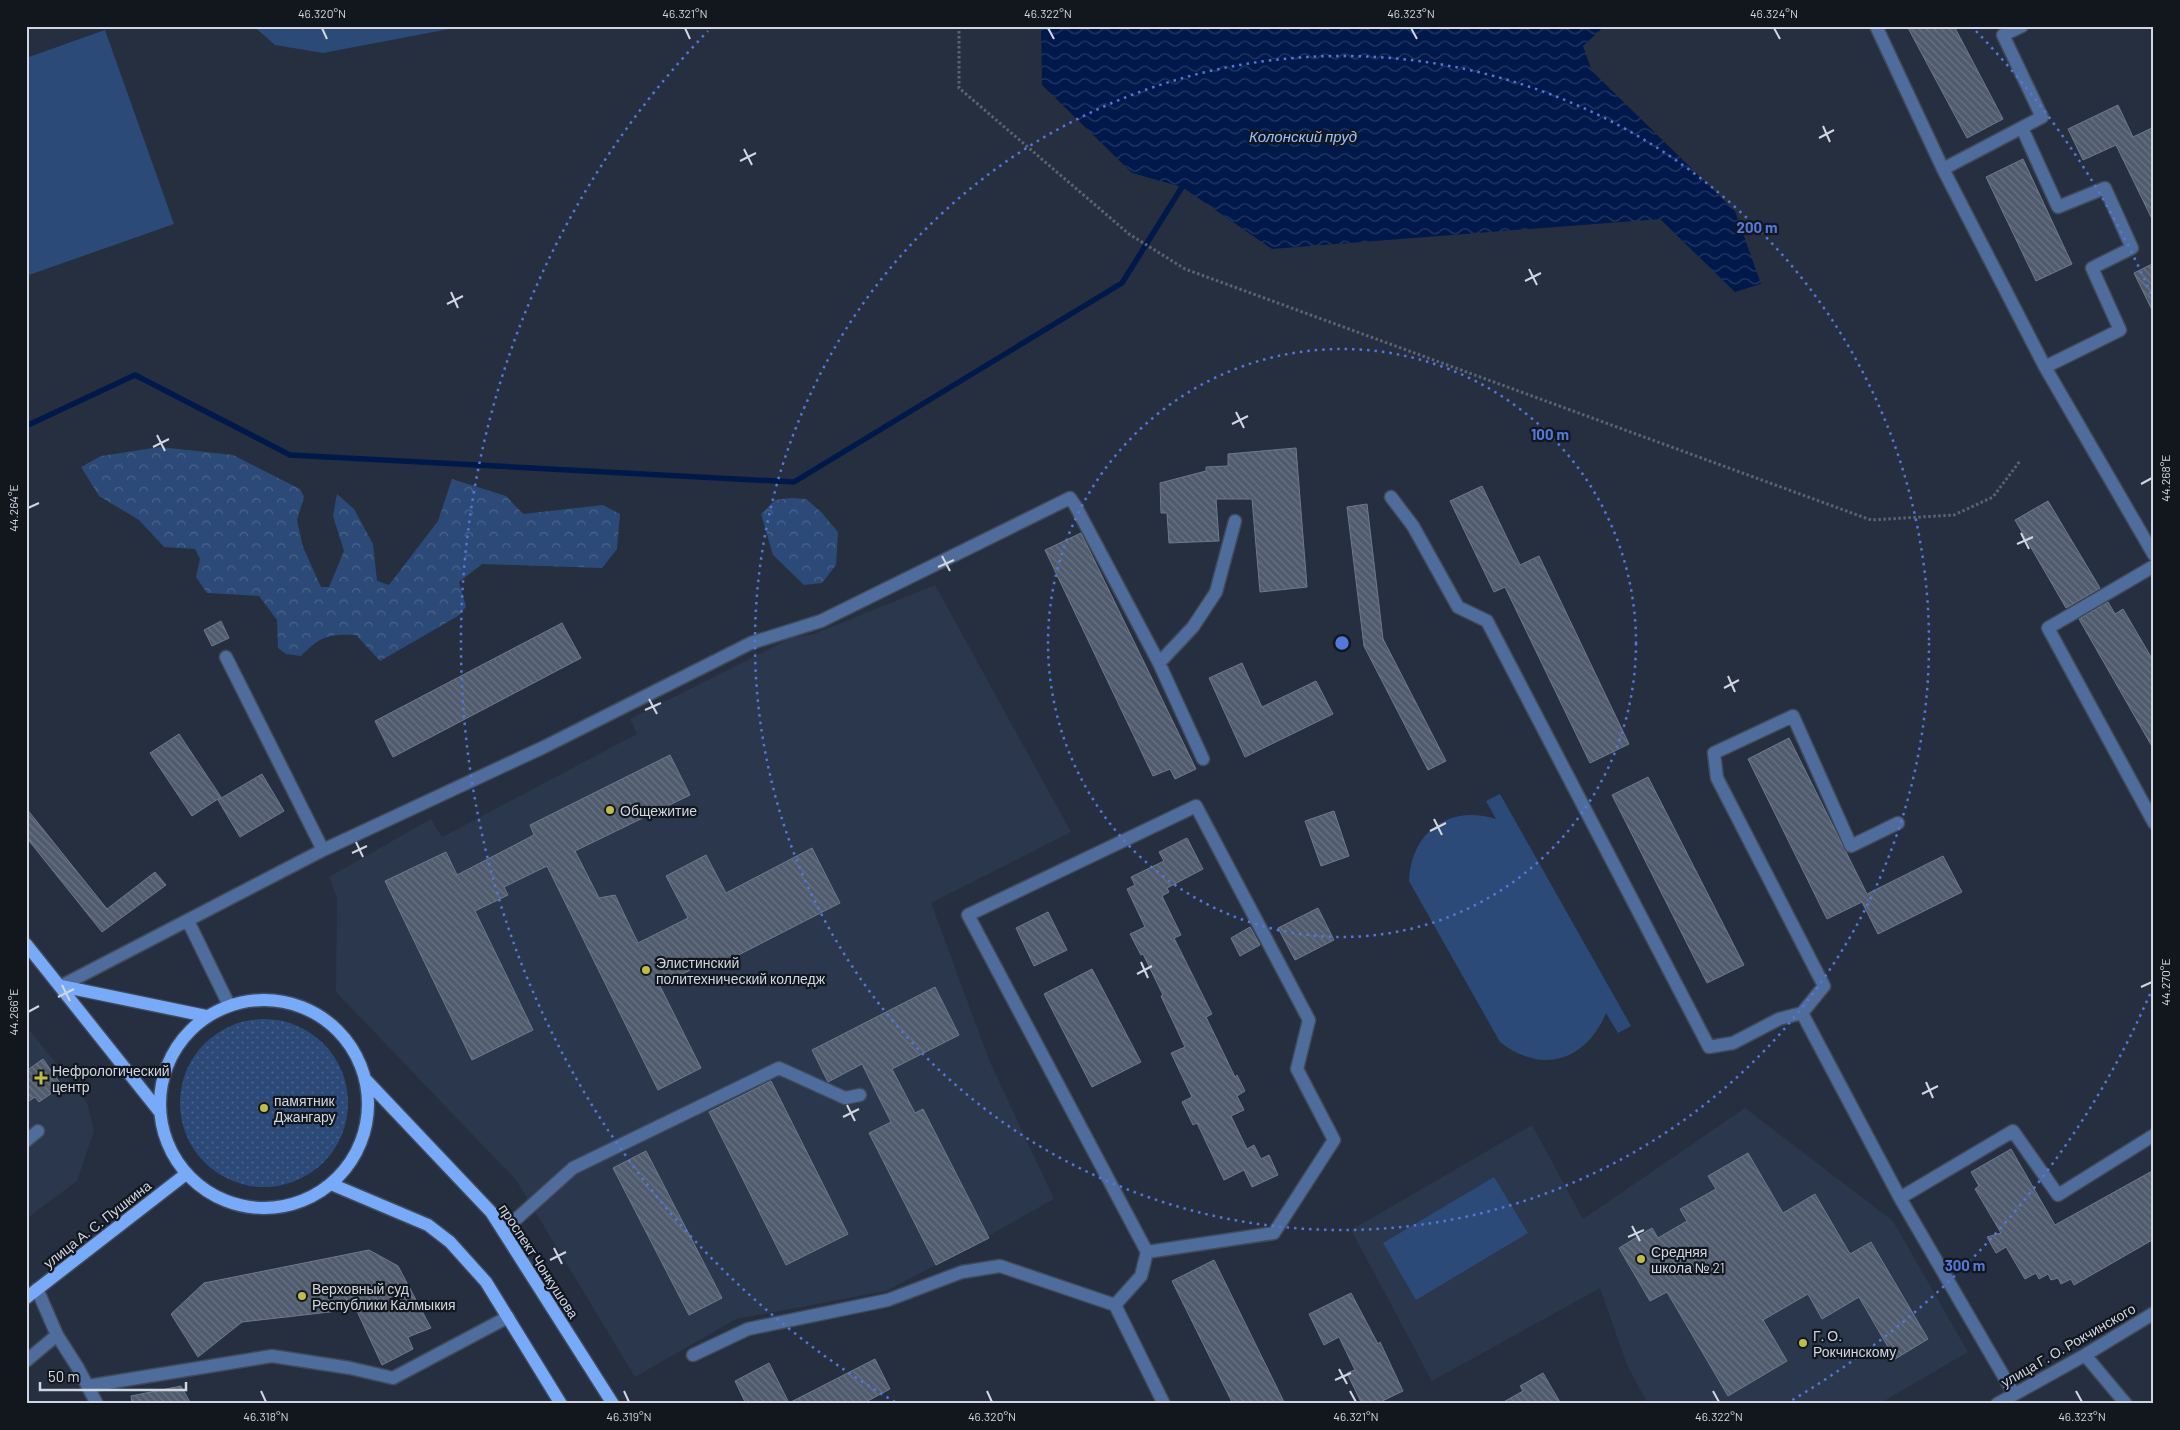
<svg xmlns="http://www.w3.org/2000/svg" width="2180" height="1430" font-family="Barlow,sans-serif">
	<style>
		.built { fill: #2a374d }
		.grass { fill: url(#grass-dots) }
		.forest { fill: url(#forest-crowns) }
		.pitch { fill: #2c4a77 }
		.water { fill: url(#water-waves) }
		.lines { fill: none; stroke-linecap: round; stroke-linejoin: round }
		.stream { stroke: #00194b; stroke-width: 5.5 }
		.building { fill: url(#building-back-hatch); stroke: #6d7a8c }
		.minor-casing { stroke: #404a59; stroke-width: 15 }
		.major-casing { stroke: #404a59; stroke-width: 15 }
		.path { stroke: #5b6472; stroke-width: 3; stroke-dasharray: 2.5 2.5; stroke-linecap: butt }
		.minor { stroke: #4e6d9c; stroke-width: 12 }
		.major { stroke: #77aaf8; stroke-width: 12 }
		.ticks { fill: none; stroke: #d0d7e2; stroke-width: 2 }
		.ring { fill: none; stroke: #5377db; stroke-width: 2.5; stroke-dasharray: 2.5 5 }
		.poi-dot { fill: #bfbe41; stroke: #12171e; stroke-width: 2 }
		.labels { text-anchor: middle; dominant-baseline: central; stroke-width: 4.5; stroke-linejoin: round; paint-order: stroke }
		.poi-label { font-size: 14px; fill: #d0d7e2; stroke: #12171e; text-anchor: start }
		.street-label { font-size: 14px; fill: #d0d7e2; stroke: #12171e }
		.water-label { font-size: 15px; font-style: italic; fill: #9bc1fc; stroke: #12171e }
		.centre { fill: #5377db; stroke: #12171e; stroke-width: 2.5 }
		.ring-label { font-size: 15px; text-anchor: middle; font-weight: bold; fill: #5377db; stroke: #12171e; stroke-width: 4.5; stroke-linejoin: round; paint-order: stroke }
		.neatline { fill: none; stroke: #d0d7e2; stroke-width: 2 }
		.ticks-label { font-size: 12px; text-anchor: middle; fill: #d0d7e2 }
	</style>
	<defs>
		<pattern id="grass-dots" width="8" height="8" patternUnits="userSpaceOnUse" patternTransform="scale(1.25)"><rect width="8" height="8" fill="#2c4a77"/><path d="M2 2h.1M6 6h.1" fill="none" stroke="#4a638a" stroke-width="1.8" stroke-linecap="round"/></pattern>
		<pattern id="forest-crowns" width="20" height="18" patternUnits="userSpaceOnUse" patternTransform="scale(1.25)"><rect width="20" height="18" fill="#2c4a77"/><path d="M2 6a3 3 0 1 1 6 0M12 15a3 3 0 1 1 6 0" fill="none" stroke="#4a638a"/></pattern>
		<pattern id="water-waves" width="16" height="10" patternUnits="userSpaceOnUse" patternTransform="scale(1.25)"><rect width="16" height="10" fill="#00194b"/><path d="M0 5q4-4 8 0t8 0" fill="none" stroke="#243a65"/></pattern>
		<pattern id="building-back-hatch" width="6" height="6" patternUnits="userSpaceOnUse" patternTransform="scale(1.25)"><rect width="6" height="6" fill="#505c6e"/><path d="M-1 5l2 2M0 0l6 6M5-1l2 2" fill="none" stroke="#687382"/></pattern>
	</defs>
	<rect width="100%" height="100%" fill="#252f3f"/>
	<path class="built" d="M935 585 1071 832 931 903 990 1062 1054 1199 936 1265 886 1291 736 1319 635 1377 516 1180 336 992 337 898 329 877 431 819 442 837 637 734 630 719 791 638 814 634Z
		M26 1026 87 1102 94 1131 77 1181 26 1219Z
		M1745 1108 1893 1221 1968 1352 1879 1404H1648L1627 1365 1600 1288 1432 1381 1351 1230 1532 1125 1583 1219Z"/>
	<path class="grass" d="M180 1103a84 84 0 1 1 168 0a84 84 0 1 1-168 0Z"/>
	<path class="forest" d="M160 447 233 455 300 489 304 497 297 520 303 547 321 587H329L344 551 333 516 337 494 354 509 373 544 377 581 389 585 438 521 452 479 506 496 523 514 603 505 620 514 617 549 602 568 482 564 459 582 466 607 458 616 380 661 356 635C328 634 321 636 301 656L286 654 278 648 277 620 259 596 207 593 196 577 200 559 195 549 164 547 139 520 99 496 81 467 101 456Z
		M791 498 806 499 821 512 838 532 836 565 822 583 804 585 773 555 761 514 775 500Z"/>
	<path class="pitch" d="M253 26H465L323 53 275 45Z
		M105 30 174 224 26 276V58Z
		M1500 794 1631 1026 1618 1033 1606 1013C1586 1061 1542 1075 1500 1042L1409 881C1411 832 1449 804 1496 819L1486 801Z
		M1494 1177 1528 1233 1416 1300 1383 1243Z"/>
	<path class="water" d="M1041 26H1605L1583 46 1592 71 1735 211 1761 284 1735 292 1660 219 1272 249 1182 187 1132 173 1042 85Z"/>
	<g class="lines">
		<path class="stream" d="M26 426 135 375 290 455 794 482 1122 283 1182 187"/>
	</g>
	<path class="building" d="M1907 26H1954L2003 119 1967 138Z
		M2118 105 2133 137 2154 127V223L2116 145 2083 160 2068 129Z
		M2023 159 2072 264 2036 281 1986 177Z
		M2154 263V314L2134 273Z
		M1296 448 1307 587 1260 592 1252 499H1216L1219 541 1169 543 1167 513H1161L1160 483 1206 471V467L1228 466V454Z
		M1482 486 1520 565 1539 556 1629 744 1590 763 1505 587 1494 592 1450 501Z
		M2048 501 2100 588 2066 608 2015 520Z
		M1367 504 1383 639 1446 761 1428 770 1364 646 1347 507Z
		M1081 533 1196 769 1175 779 1170 769 1153 776 1045 550Z
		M2108 602 2115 614 2123 609 2154 662V750L2079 619Z
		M221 621 229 638 212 646 204 630Z
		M562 623 581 658 393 757 375 721Z
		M1242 663 1262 707 1316 681 1333 714 1245 757 1209 678Z
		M179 734 221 797 192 816 150 753Z
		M1789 738 1867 894 1943 856 1962 892 1878 934 1862 902 1827 919 1748 759Z
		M670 755 690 795 575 851 599 898 615 895 638 943 688 918 666 876 706 855 726 893 812 848 840 903 713 968 709 960 660 986 701 1068 658 1090 547 866 504 887 508 895 475 911 533 1030 472 1060 385 881 446 852 457 875 534 835 530 825Z
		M262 774 284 811 240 837 218 800Z
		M1648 777 1744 965 1707 983 1612 795Z
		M26 808 107 909 155 872 166 885 102 932 26 837Z
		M1334 811 1349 856 1321 866 1305 821Z
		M1187 838 1203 869 1167 888 1169 892 1162 896 1181 935 1174 938 1212 1014 1206 1017 1235 1077 1237 1075 1245 1091 1237 1096 1244 1110 1231 1116 1247 1149 1254 1145 1261 1159 1269 1155 1278 1175 1252 1187 1244 1170 1224 1180 1197 1123 1193 1125 1182 1102 1192 1097 1171 1053 1185 1047 1161 996 1163 995 1143 954 1141 955 1130 934 1145 927 1127 889 1135 885 1131 877 1164 861 1159 852Z
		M1318 908 1334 940 1295 960 1278 928Z
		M1048 912 1067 950 1034 966 1016 928Z
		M1250 927 1260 945 1240 956 1231 938Z
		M1092 969 1141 1062 1092 1087 1044 994Z
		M935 987 959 1035 892 1069 915 1113 923 1109 989 1238 936 1265 869 1133 891 1122 862 1064 828 1082 812 1050Z
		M43 1059 62 1086 39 1102 35 1097 26 1103V1071Z
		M771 1081 848 1234 786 1265 709 1112Z
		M2011 1149 2055 1225 2154 1170V1239L2074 1285 2071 1279 2061 1284 2058 1278 2051 1280 2048 1274 2039 1279 2036 1273 2025 1279 2006 1247 1996 1253 1987 1237 2001 1233 1975 1189 1979 1186 1971 1172Z
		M646 1151 722 1298 689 1315 613 1168Z
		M1748 1153 1783 1213 1815 1194 1850 1254 1871 1242 1928 1339 1895 1359 1859 1297 1822 1319 1808 1294 1763 1320 1787 1361 1728 1396 1667 1292 1650 1301 1619 1248 1652 1228 1658 1238 1687 1221 1680 1209 1716 1189 1708 1176Z
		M369 1250 398 1266 431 1328 408 1337 413 1349 382 1365 356 1309 242 1322 198 1357 171 1314 204 1283Z
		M1214 1260 1285 1404H1233L1172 1281Z
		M1351 1293 1378 1344 1380 1342 1403 1391 1376 1404H1362L1347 1373 1355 1370 1339 1337 1324 1345 1309 1314Z
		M875 1359 890 1389 862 1404H746L735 1381 769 1363 789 1403Z
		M1543 1373 1561 1404H1500L1523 1391 1520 1386Z
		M181 1386 191 1404H132L131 1396Z"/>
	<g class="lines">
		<defs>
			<path id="minor" d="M1876 26 1943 169 2045 367 2154 555
				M2022 128 2058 207 2105 188 2132 248 2092 268 2120 330 2045 367
				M1943 169 2042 117 2003 35 2022 26
				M1391 497 1413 526 1458 607 1487 621 1709 1047 1733 1043 1779 1019 1802 1013 1900 1198 2014 1394
				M2154 566 2048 628 2154 823
				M1159 663 1193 627 1216 592 1235 521
				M323 850 544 747 751 643 821 621 1070 498 1075 505 1159 663 1203 759
				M188 921 229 1005
				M61 986 323 850 226 657
				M1802 1013 1824 986 1717 778 1714 753 1793 716 1851 846 1898 823
				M26 1141 38 1131
				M1900 1198 2013 1131 2058 1195 2154 1135
				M503 1231 573 1168 779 1068 845 1098 860 1095
				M1147 1252 1274 1233 1334 1140 1297 1069 1309 1020 1196 806 968 915 1147 1252 1141 1276 1115 1305 1164 1404
				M37 1289 57 1335 78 1368 97 1404
				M693 1355 748 1329 888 1300 962 1272 1000 1266 1115 1305
				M2085 1355 2126 1404
				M26 1361 57 1335
				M88 1386 272 1356 350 1368 393 1378 508 1317
				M1997 1404 2085 1355 2154 1313"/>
			<path id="major" d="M26 944 159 1111
				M61 986 206 1016
				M160 1104a104 104 0 1 1 208 0a104 104 0 1 1-208 0Z
				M366 1080 491 1212 613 1404
				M331 1184 428 1225 450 1242 486 1282 561 1404
				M26 1298 186 1174"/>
		</defs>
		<use href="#minor" class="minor-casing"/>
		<use href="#major" class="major-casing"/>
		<path class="path" d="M959 26V88L1129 234 1185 269 1871 520 1954 515 1993 497 2020 461"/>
		<use href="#minor" class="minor"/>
		<use href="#major" class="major"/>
	</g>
	<path class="ticks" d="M322 28 327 39M685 28 690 39M1048 28 1054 39M1411 28 1417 39M1774 28 1780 39M1823 126 1830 142M1819 138 1834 130M744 149 752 165M740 161 756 153M1529 269 1537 285M1525 281 1541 273M451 292 458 308M447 304 463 296M1236 412 1244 428M1232 424 1248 416M157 435 165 451M153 447 169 439M2141 484 2152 478M28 508 39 503M2021 533 2029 549M2017 544 2033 537M942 556 950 571M938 567 954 560M1728 676 1735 692M1724 688 1739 680M649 699 657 714M645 710 661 703M1434 819 1442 835M1430 831 1446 823M356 842 363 857M352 853 367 846M1141 962 1148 978M1137 974 1152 966M62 985 70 1001M2141 987 2152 982M58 997 74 989M28 1012 39 1006M1926 1082 1933 1098M1922 1094 1938 1086M847 1105 855 1121M843 1117 859 1109M1632 1226 1640 1241M1628 1237 1644 1230M554 1248 562 1264M550 1260 566 1252M1339 1369 1347 1384M1335 1380 1351 1373M261 1391 266 1402M624 1391 629 1402M987 1391 992 1402M1350 1391 1356 1402M1713 1391 1719 1402M2076 1391 2082 1402"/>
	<g class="ring">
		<circle cx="1342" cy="643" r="294"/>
		<circle cx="1342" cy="643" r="587"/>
		<path d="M2153 987A881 881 0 0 1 1789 1402M895 1402A881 881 0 0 1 708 31M1976 31A881 881 0 0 1 2153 299"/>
	</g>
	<g class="poi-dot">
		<circle cx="610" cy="810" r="5"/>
		<circle cx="646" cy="970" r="5"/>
		<path d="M38.5 1070.5h5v5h5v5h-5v5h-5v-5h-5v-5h5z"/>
		<circle cx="264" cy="1108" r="5"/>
		<circle cx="1641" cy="1259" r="5"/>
		<circle cx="302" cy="1296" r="5"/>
		<circle cx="1803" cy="1343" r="5"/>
	</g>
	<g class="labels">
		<g class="poi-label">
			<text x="620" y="810">Общежитие</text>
			<text x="656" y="962">Элистинский<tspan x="656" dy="16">политехнический колледж</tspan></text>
			<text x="52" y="1070">Нефрологический<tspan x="52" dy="16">центр</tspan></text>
			<text x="274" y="1100">памятник<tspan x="274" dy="16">Джангару</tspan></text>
			<text x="1651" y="1251">Средняя<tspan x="1651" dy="16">школа № 21</tspan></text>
			<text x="312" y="1288">Верховный суд<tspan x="312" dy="16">Республики Калмыкия</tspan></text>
			<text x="1813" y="1335">Г. О.<tspan x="1813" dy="16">Рокчинскому</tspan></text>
		</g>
		<g class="street-label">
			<text transform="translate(97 1224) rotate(-38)">улица А. С. Пушкина</text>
			<text transform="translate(539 1261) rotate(57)">проспект Чонкушова</text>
			<text transform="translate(2068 1345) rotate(-30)">улица Г. О. Рокчинского</text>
		</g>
		<g class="water-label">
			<text x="1303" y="136">Колонский пруд</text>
		</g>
	</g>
	<circle cx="1342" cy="643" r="8" class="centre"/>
	<g class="ring-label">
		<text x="1757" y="233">200 m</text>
		<text x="1550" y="440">100 m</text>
		<text x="1965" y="1271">300 m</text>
	</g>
	<rect width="2180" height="1430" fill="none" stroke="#12171e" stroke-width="55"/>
	<path d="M40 1382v8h146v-8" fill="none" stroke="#d0d7e2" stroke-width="2.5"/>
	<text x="48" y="1382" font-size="15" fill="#d0d7e2" stroke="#12171e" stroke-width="4" paint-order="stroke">50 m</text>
	<rect x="28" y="28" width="2124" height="1374" class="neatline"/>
	<g class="ticks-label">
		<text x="322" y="18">46.320°N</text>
		<text x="685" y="18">46.321°N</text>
		<text x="1048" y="18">46.322°N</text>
		<text x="1411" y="18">46.323°N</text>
		<text x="1774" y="18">46.324°N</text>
		<text transform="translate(2166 478) rotate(-90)" y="4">44.268°E</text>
		<text transform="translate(14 508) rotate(-90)" y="4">44.264°E</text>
		<text transform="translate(2166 982) rotate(-90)" y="4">44.270°E</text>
		<text transform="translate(14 1012) rotate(-90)" y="4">44.266°E</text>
		<text x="266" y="1421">46.318°N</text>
		<text x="629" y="1421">46.319°N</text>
		<text x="992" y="1421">46.320°N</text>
		<text x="1356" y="1421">46.321°N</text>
		<text x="1719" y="1421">46.322°N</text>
		<text x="2082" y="1421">46.323°N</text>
	</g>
</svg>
